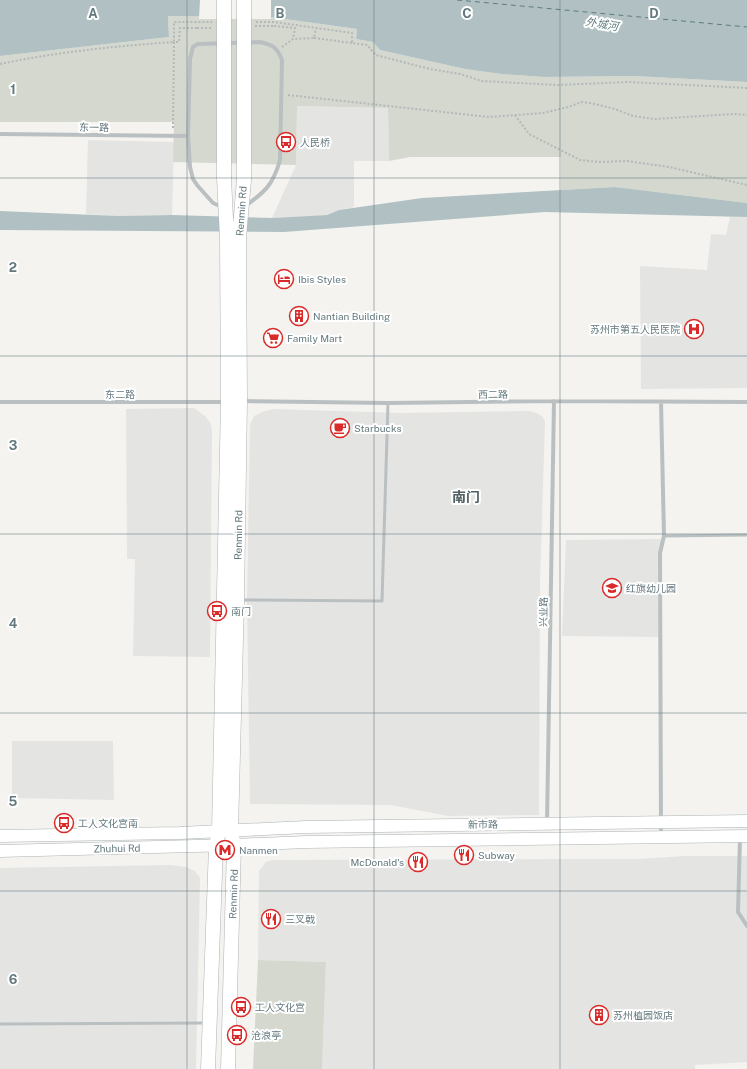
<svg xmlns="http://www.w3.org/2000/svg" width="747" height="1069" font-family="'Public Sans','Noto Sans SC',sans-serif">
	<style>
		.built { fill: #e4e4e3 }
		.green { fill: #d4d8cf }
		.water { fill: #b1c1c3 }
		.pier { fill: #f4f3ef }
		.lines { fill: none; stroke-linecap: round; stroke-linejoin: round }
		.ferry { stroke: #5f7b7d; stroke-width: 1; stroke-dasharray: 5 4; stroke-linecap: butt }
		.secondary-casing { stroke: #acb4b6; stroke-width: 13 }
		.primary-casing { stroke: #aeb4b6; stroke-width: 15 }
		.path { stroke: #b4b8b9; stroke-width: 2; stroke-dasharray: 2 2; stroke-linecap: butt }
		.service { stroke: #bac0c1; stroke-width: 3 }
		.minor { stroke: #bac0c1; stroke-width: 4 }
		.secondary { stroke: #fff; stroke-width: 12 }
		.primary { stroke: #fff; stroke-width: 14 }
		.primary-bridge-casing { stroke: #aeb4b6; stroke-width: 15; stroke-linecap: butt }
		.path-bridge { stroke: #b4b8b9; stroke-width: 2; stroke-dasharray: 2 2; stroke-linecap: butt }
		.primary-bridge { stroke: #fff; stroke-width: 14 }
		.grid { fill: none; stroke: #64797f; stroke-width: 1; stroke-opacity: 0.55 }
		.labels { text-anchor: middle; dominant-baseline: central; stroke-width: 4; stroke-linejoin: round; paint-order: stroke }
		.street-label { font-size: 10px; fill: #64797f; stroke: #fff }
		.poi-label { font-size: 10px; fill: #64797f; stroke: #fff; text-anchor: start }
		.water-label { font-size: 11px; font-style: italic; fill: #5f7b7d; stroke: #fff }
		.district-label { font-size: 14px; font-weight: bold; fill: #516065; stroke: #fff }
		.grid-label { font-size: 13px; text-anchor: middle; font-weight: bold; fill: #64797f; stroke: #fff; stroke-width: 4; stroke-linejoin: round; paint-order: stroke }
	</style>
	<rect width="100%" height="100%" fill="#f4f3ef"/>
	<path class="built" d="M297 106 388 108 389 161H354V207L339 210 327 215 272 218 296 165Z
		M88 140 174 142 172 215 119 216 86 214Z
		M713 215 747 217V388L641 389 640 266 707 270 711 234 726 235 730 217Z
		M194 408 205 416 210 422 212 429 210 657 133 656 135 559H127L126 409Z
		M273 409 401 413 529 411 537 413 543 417 545 422 540 582 539 815 448 816 391 805 250 804 247 598 250 425 254 416 262 412Z
		M661 539 659 637 562 636 566 540Z
		M12 741H113L114 800 12 798Z
		M684 856H747V1062L695 1065V1069H322L326 962 258 960 259 871 266 862 272 860 640 859Z
		M170 865 186 867 195 871 200 878 196 1069H0V868Z"/>
	<path class="green" d="M168 16 270 17 357 29 356 39 373 42 380 50 465 69 501 74 544 77 634 76 747 82V203L615 187 561 190V157H410L389 161 388 108 297 106 296 165 173 162 174 122H0V56L169 37Z
		M258 960 326 962 322 1069H253Z"/>
	<path class="water" d="M0 0H747V82L634 76 544 77 501 74 465 69 380 50 373 42 356 39 357 29 270 17 168 16 169 37 0 56Z
		M615 187 747 203V217L545 212 284 232 0 230V211L119 216 172 215 272 218 327 215 339 210 422 198Z"/>
	<path class="pier" d="M200 0H271V19H199Z"/>
	<g class="lines">
		<path class="ferry" d="M457 0 747 27"/>
		<defs>
			<path id="secondary" d="M0 836 180 833 306 827 747 821
				M0 851 234 845 306 842 747 836"/>
			<path id="primary" d="M208 1069 216 846 219 831 228 402 227 238 224 178
				M228 1069 234 845 231 831 237 600 240 401 239 238 244 180"/>
		</defs>
		<use href="#secondary" class="secondary-casing"/>
		<use href="#primary" class="primary-casing"/>
		<path class="path" d="M256 22H274L352 33V43L367 45 376 55 430 69 460 74 482 81 557 85 628 82 747 88
			M274 26 295 28 293 39
			M314 38 352 43
			M282 47 293 39 314 38 316 28
			M0 64C57 52 116 46 174 42V22H212
			M288 95 489 117 543 113 568 107 582 102 595 104 615 109 633 116 655 119 734 114 747 115
			M515 115 529 134 580 160 599 162 627 161 669 167 747 185
			M173 128 174 42H179L180 28H197"/>
		<path class="service" d="M664 536 747 535
			M242 600 382 601 388 403
			M0 1024 206 1023"/>
		<path class="minor" d="M0 134 188 136
			M222 207 213 203 197 185 193 179 190 167 188 136 190 59 193 47 198 44 260 42C273 45 277 47 282 60L280 160C273 185 265 192 245 206
			M241 401 388 403 554 401 747 402
			M0 402H225
			M661 402 664 536 660 553 661 835
			M547 823 554 401
			M740 837 738 912 747 926"/>
		<use href="#secondary" class="secondary"/>
		<use href="#primary" class="primary"/>
		<defs>
			<path id="primary-bridge" d="M224 0V178
				M244 180V0"/>
		</defs>
		<use href="#primary-bridge" class="primary-bridge-casing"/>
		<path class="path-bridge" d="M255 26H274
			M197 28H212"/>
		<use href="#primary-bridge" class="primary-bridge"/>
	</g>
	<path class="grid" d="M187 0V1069M374 0V1069M560 0V1069M0 178H747M0 356H747M0 534H747M0 713H747M0 891H747"/>
	<defs>
		<symbol id="bus-ring" viewBox="-11 -11 22 22"><circle r="9.5" fill="#fff" stroke="#d92c2a" stroke-width="1.5"/><path d="M-5-6H5V4H4V6H2V4H-2V6H-4V4H-5ZM-3.5-4V0h7V-4ZM-3.5 1.2v1.5H-2V1.2ZM2 1.2v1.5H3.5V1.2Z" fill="#d92c2a"/></symbol>
		<symbol id="hotel-ring" viewBox="-11 -11 22 22"><circle r="9.5" fill="#fff" stroke="#d92c2a" stroke-width="1.5"/><path d="M-6-4.5h1.5V1H6V5H4.5V3h-9V5H-6ZM-4 0a1.8 1.8 0 1 1 3.6 0ZM.5 0V-2.5h3Q6-2.5 6 0Z" fill="#d92c2a"/></symbol>
		<symbol id="building-ring" viewBox="-11 -11 22 22"><circle r="9.5" fill="#fff" stroke="#d92c2a" stroke-width="1.5"/><path d="M-4-6H4V6H1V3H-1V6H-4ZM-2.5-4.3h1.7v1.8h-1.7ZM.8-4.3h1.7v1.8H.8ZM-2.5-1h1.7V.8h-1.7ZM.8-1h1.7V.8H.8Z" fill="#d92c2a"/></symbol>
		<symbol id="hospital-ring" viewBox="-11 -11 22 22"><circle r="9.5" fill="#fff" stroke="#d92c2a" stroke-width="1.5"/><path d="M-5-5h3v3.5h4V-5h3V5h-3V1.5h-4V5h-3Z" fill="#d92c2a"/></symbol>
		<symbol id="supermarket-ring" viewBox="-11 -11 22 22"><circle r="9.5" fill="#fff" stroke="#d92c2a" stroke-width="1.5"/><path d="M-6-5.5h2.5l.6 2H6L4.5 2H-2.5L-4.4-4H-6ZM-1.5 3.2a1.3 1.3 0 1 0 .1 0ZM3 3.2a1.3 1.3 0 1 0 .1 0Z" fill="#d92c2a"/></symbol>
		<symbol id="cafe-ring" viewBox="-11 -11 22 22"><circle r="9.5" fill="#fff" stroke="#d92c2a" stroke-width="1.5"/><path d="M-5.5-4.5H6V0H3Q3 3.5 0 3.5H-2.5Q-5.5 3.5-5.5 0ZM3-3.2v2h1.7v-2ZM-6 4.5H4V6H-6Z" fill="#d92c2a"/></symbol>
		<symbol id="school-ring" viewBox="-11 -11 22 22"><circle r="9.5" fill="#fff" stroke="#d92c2a" stroke-width="1.5"/><path d="M0-5L7-2L0 1L-7-2ZM-4 1L0 2.5L4 1V4Q0 6-4 4Z" fill="#d92c2a"/></symbol>
		<symbol id="metro-ring" viewBox="-11 -11 22 22"><circle r="9.5" fill="#fff" stroke="#d92c2a" stroke-width="1.5"/><path d="M-5.5 5V-5H-3L0 0L3-5H5.5V5H3V-.5L0 4L-3-.5V5Z" fill="#d92c2a"/></symbol>
		<symbol id="restaurant-ring" viewBox="-11 -11 22 22"><circle r="9.5" fill="#fff" stroke="#d92c2a" stroke-width="1.5"/><path d="M-5-6h1v4h1v-4h1v4h1v-4h1v5L-1.5 .5V6h-2V.5L-5-1ZM5-6V6H3V1.5H1.5Q1.5-4 5-6Z" fill="#d92c2a"/></symbol>
	</defs>
	<g fill-rule="evenodd">
		<use href="#bus-ring" x="275" y="131" width="22" height="22"/>
		<use href="#hotel-ring" x="273" y="268" width="22" height="22"/>
		<use href="#building-ring" x="288" y="305" width="22" height="22"/>
		<use href="#hospital-ring" x="683" y="318" width="22" height="22"/>
		<use href="#supermarket-ring" x="262" y="327" width="22" height="22"/>
		<use href="#cafe-ring" x="329" y="417" width="22" height="22"/>
		<use href="#school-ring" x="601" y="577" width="22" height="22"/>
		<use href="#bus-ring" x="206" y="600" width="22" height="22"/>
		<use href="#bus-ring" x="53" y="812" width="22" height="22"/>
		<use href="#metro-ring" x="214" y="839" width="22" height="22"/>
		<use href="#restaurant-ring" x="453" y="844" width="22" height="22"/>
		<use href="#restaurant-ring" x="407" y="851" width="22" height="22"/>
		<use href="#restaurant-ring" x="260" y="908" width="22" height="22"/>
		<use href="#bus-ring" x="230" y="996" width="22" height="22"/>
		<use href="#building-ring" x="588" y="1004" width="22" height="22"/>
		<use href="#bus-ring" x="226" y="1024" width="22" height="22"/>
	</g>
	<g class="labels">
		<g class="street-label">
			<text transform="translate(94 127) rotate(1)">东一路</text>
			<text transform="translate(241 211) rotate(-86)">Renmin Rd</text>
			<text x="120" y="394">东二路</text>
			<text transform="translate(493 394) rotate(-1)">西二路</text>
			<text transform="translate(238 535) rotate(-89)">Renmin Rd</text>
			<text transform="translate(543 612) rotate(-89)">兴业路</text>
			<text transform="translate(483 824) rotate(-1)">新市路</text>
			<text transform="translate(117 848) rotate(-1)">Zhuhui Rd</text>
			<text transform="translate(233 894) rotate(-88)">Renmin Rd</text>
		</g>
		<g class="poi-label">
			<text x="300" y="142">人民桥</text>
			<text x="298" y="279">Ibis Styles</text>
			<text x="313" y="316">Nantian Building</text>
			<text x="680" y="329" text-anchor="end">苏州市第五人民医院</text>
			<text x="287" y="338">Family Mart</text>
			<text x="354" y="428">Starbucks</text>
			<text x="626" y="588">红旗幼儿园</text>
			<text x="231" y="611">南门</text>
			<text x="78" y="823">工人文化宫南</text>
			<text x="239" y="850">Nanmen</text>
			<text x="478" y="855">Subway</text>
			<text x="404" y="862" text-anchor="end">McDonald's</text>
			<text x="285" y="919">三叉戟</text>
			<text x="255" y="1007">工人文化宫</text>
			<text x="613" y="1015">苏州植园饭店</text>
			<text x="251" y="1035">沧浪亭</text>
		</g>
		<g class="water-label">
			<text transform="translate(602 24) rotate(9)">外城河</text>
		</g>
		<g class="district-label">
			<text x="466" y="497">南门</text>
		</g>
	</g>
	<g class="grid-label">
		<text x="93" y="18">A</text>
		<text x="280" y="18">B</text>
		<text x="467" y="18">C</text>
		<text x="654" y="18">D</text>
		<text x="13" y="94">1</text>
		<text x="13" y="272">2</text>
		<text x="13" y="450">3</text>
		<text x="13" y="628">4</text>
		<text x="13" y="806">5</text>
		<text x="13" y="984">6</text>
	</g>
</svg>
